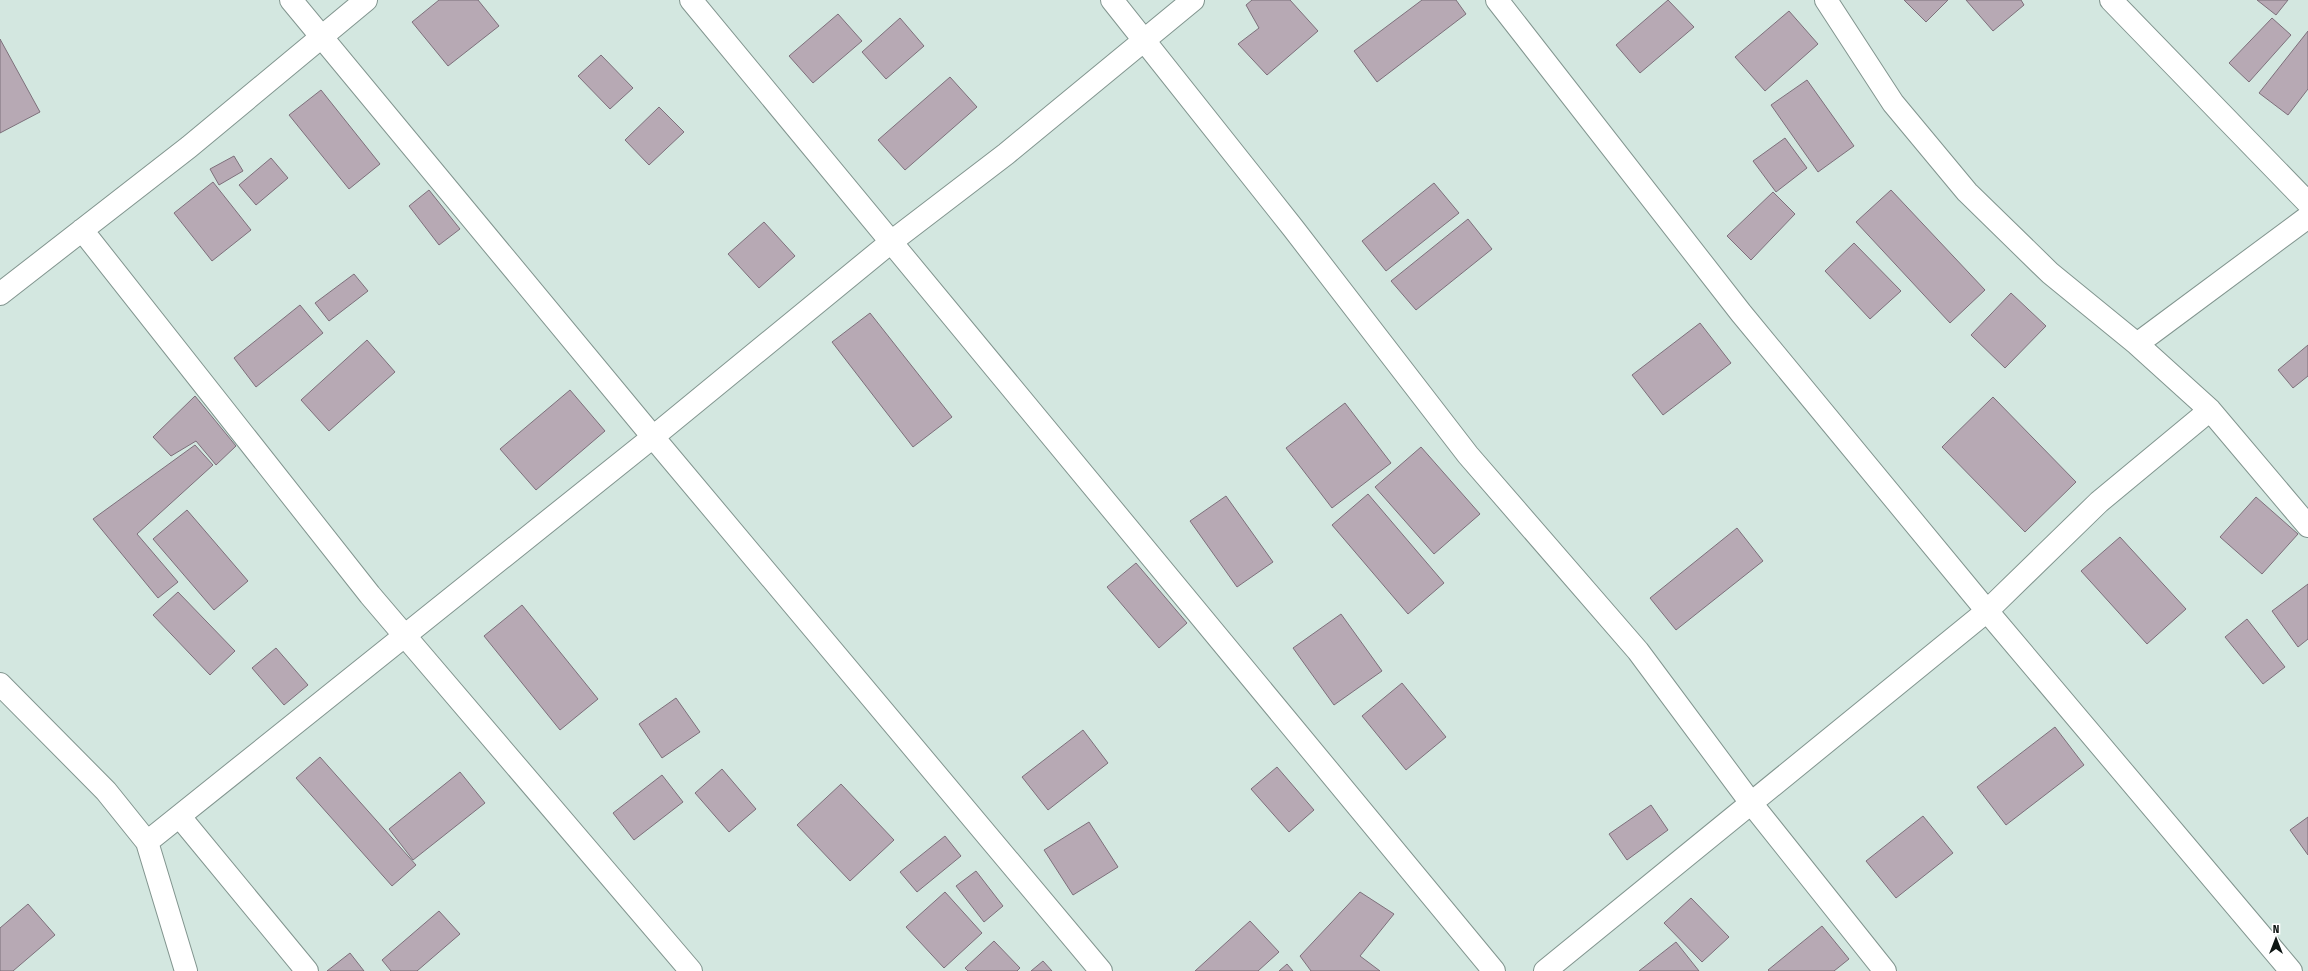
<svg xmlns="http://www.w3.org/2000/svg" width="2308" height="971" font-family="'Fira Sans Condensed',sans-serif">
	<style>
		.building { fill: #b7a9b4; stroke: #7d707b }
		.lines { fill: none; stroke-linecap: round; stroke-linejoin: round }
		.minor-casing { stroke: #82958f; stroke-width: 24 }
		.minor { stroke: #fff; stroke-width: 22 }
	</style>
	<rect width="100%" height="100%" fill="#d3e7e0"/>
	<path class="building" d="M439 0H478L499 26 448 66 412 22Z
		M1252 0H1290L1318 31 1267 75 1238 44 1259 28 1246 5Z
		M1422 0H1456L1466 14 1377 82 1354 51Z
		M1668 0 1694 27 1640 73 1616 45Z
		M1904 0H1948L1926 22Z
		M1966 0H2021L2024 5 1993 31Z
		M2257 0H2288L2276 15Z
		M1789 11 1818 44 1765 91 1735 57Z
		M838 14 862 41 813 83 789 56Z
		M900 18 924 46 886 79 862 52Z
		M2272 18 2291 35 2249 82 2229 63Z
		M2308 31V89L2288 115 2259 93Z
		M0 39 40 112 0 133Z
		M601 55 633 88 610 109 578 76Z
		M950 77 977 107 905 170 878 140Z
		M1807 80 1854 146 1818 172 1771 105Z
		M321 90 380 164 349 189 289 115Z
		M659 107 684 132 649 165 625 140Z
		M1785 138 1807 168 1776 192 1753 161Z
		M234 156 243 171 219 185 210 169Z
		M271 158 288 178 256 205 239 185Z
		M213 182 251 230 212 261 174 213Z
		M1434 183 1459 213 1386 271 1362 241Z
		M429 190 460 229 439 245 409 206Z
		M1891 190 1985 290 1950 323 1856 222Z
		M1773 192 1795 214 1751 260 1727 236Z
		M1468 219 1492 249 1416 310 1391 281Z
		M764 222 795 256 759 288 728 254Z
		M1854 243 1901 291 1870 319 1825 271Z
		M354 274 368 291 329 321 315 303Z
		M2011 293 2046 326 2005 368 1971 335Z
		M300 305 323 333 256 387 234 358Z
		M870 313 952 417 913 447 832 342Z
		M1700 323 1731 363 1663 415 1632 375Z
		M367 340 395 372 329 431 301 400Z
		M2308 345V376L2293 388 2278 370Z
		M570 390 605 431 536 490 500 449Z
		M195 396 236 446 216 465 196 441 171 456 153 437Z
		M1993 397 2076 482 2025 532 1942 447Z
		M1345 403 1391 463 1332 508 1286 448Z
		M195 445 213 465 137 534 178 582 158 598 93 519Z
		M1421 447 1480 514 1434 554 1375 487Z
		M1368 494 1444 583 1408 614 1332 525Z
		M1226 496 1273 562 1237 587 1190 521Z
		M2256 497 2298 534 2262 574 2220 537Z
		M187 510 248 581 214 610 153 539Z
		M1737 528 1763 561 1676 630 1650 598Z
		M2120 537 2186 609 2147 644 2081 571Z
		M1136 563 1187 623 1159 648 1107 587Z
		M2308 584V639L2298 647 2272 611Z
		M178 592 235 651 210 675 153 615Z
		M522 605 598 699 560 730 484 636Z
		M1341 614 1382 671 1334 705 1293 648Z
		M2247 619 2285 667 2263 684 2225 637Z
		M276 648 308 685 284 705 252 668Z
		M1402 683 1446 737 1406 770 1362 716Z
		M676 698 700 732 662 758 639 724Z
		M2055 727 2084 765 2006 825 1977 787Z
		M1083 730 1108 763 1048 810 1022 777Z
		M320 757 416 865 392 886 296 778Z
		M1277 767 1314 810 1289 832 1251 789Z
		M722 769 756 809 729 832 695 793Z
		M460 772 485 803 413 860 389 829Z
		M662 775 683 802 634 840 613 813Z
		M841 784 894 840 850 881 797 825Z
		M1651 805 1668 830 1627 860 1609 834Z
		M1923 816 1953 853 1896 898 1866 861Z
		M2308 817V855L2290 830Z
		M1089 822 1118 867 1073 895 1044 850Z
		M945 836 961 856 917 892 900 872Z
		M976 871 1003 906 984 922 956 886Z
		M945 892 982 933 944 968 906 927Z
		M1360 892 1394 914 1360 956 1380 971H1311L1300 956Z
		M1691 898 1729 937 1702 962 1664 923Z
		M28 904 55 935 13 971H0V928Z
		M439 911 460 934 417 971H391L382 960Z
		M1250 921 1279 952 1258 971H1195Z
		M1822 926 1849 959 1834 971H1769L1768 970Z
		M994 941 1020 968 1017 971H968L965 968Z
		M1676 942 1699 971H1639Z
		M350 953 364 971H327Z
		M1043 961 1052 971H1031Z
		M1287 964 1293 971H1279Z"/>
	<g class="lines">
		<defs>
			<path id="minor" d="M291 0 653 437 1101 971
				M691 0 1494 971
				M1112 0 1293 228 1468 455 1638 651 1751 803 1885 971
				M1497 0 1741 313 1987 611 2291 971
				M1826 0 1893 103 1967 192 2050 273 2137 344 2210 410 2308 526
				M2111 0 2308 203
				M82 230 370 595 691 971
				M0 294 189 147 366 0
				M2137 344 2308 217
				M0 684 106 791 147 842 186 971
				M180 817 307 971
				M147 842 653 437 891 242 1006 154 1193 0
				M1545 971 1987 611 2099 502 2210 410"/>
		</defs>
		<use href="#minor" class="minor-casing"/>
		<use href="#minor" class="minor"/>
	</g>
	<g transform="translate(2276 939)" stroke="#ffffff" stroke-width="3" paint-order="stroke">
	<path d="M0-3L7 15L0 10L-7 15Z" fill="#0e1513"/>
	<text y="-6" font-size="11" font-weight="bold" text-anchor="middle" fill="#0e1513">N</text>
	</g>
</svg>
